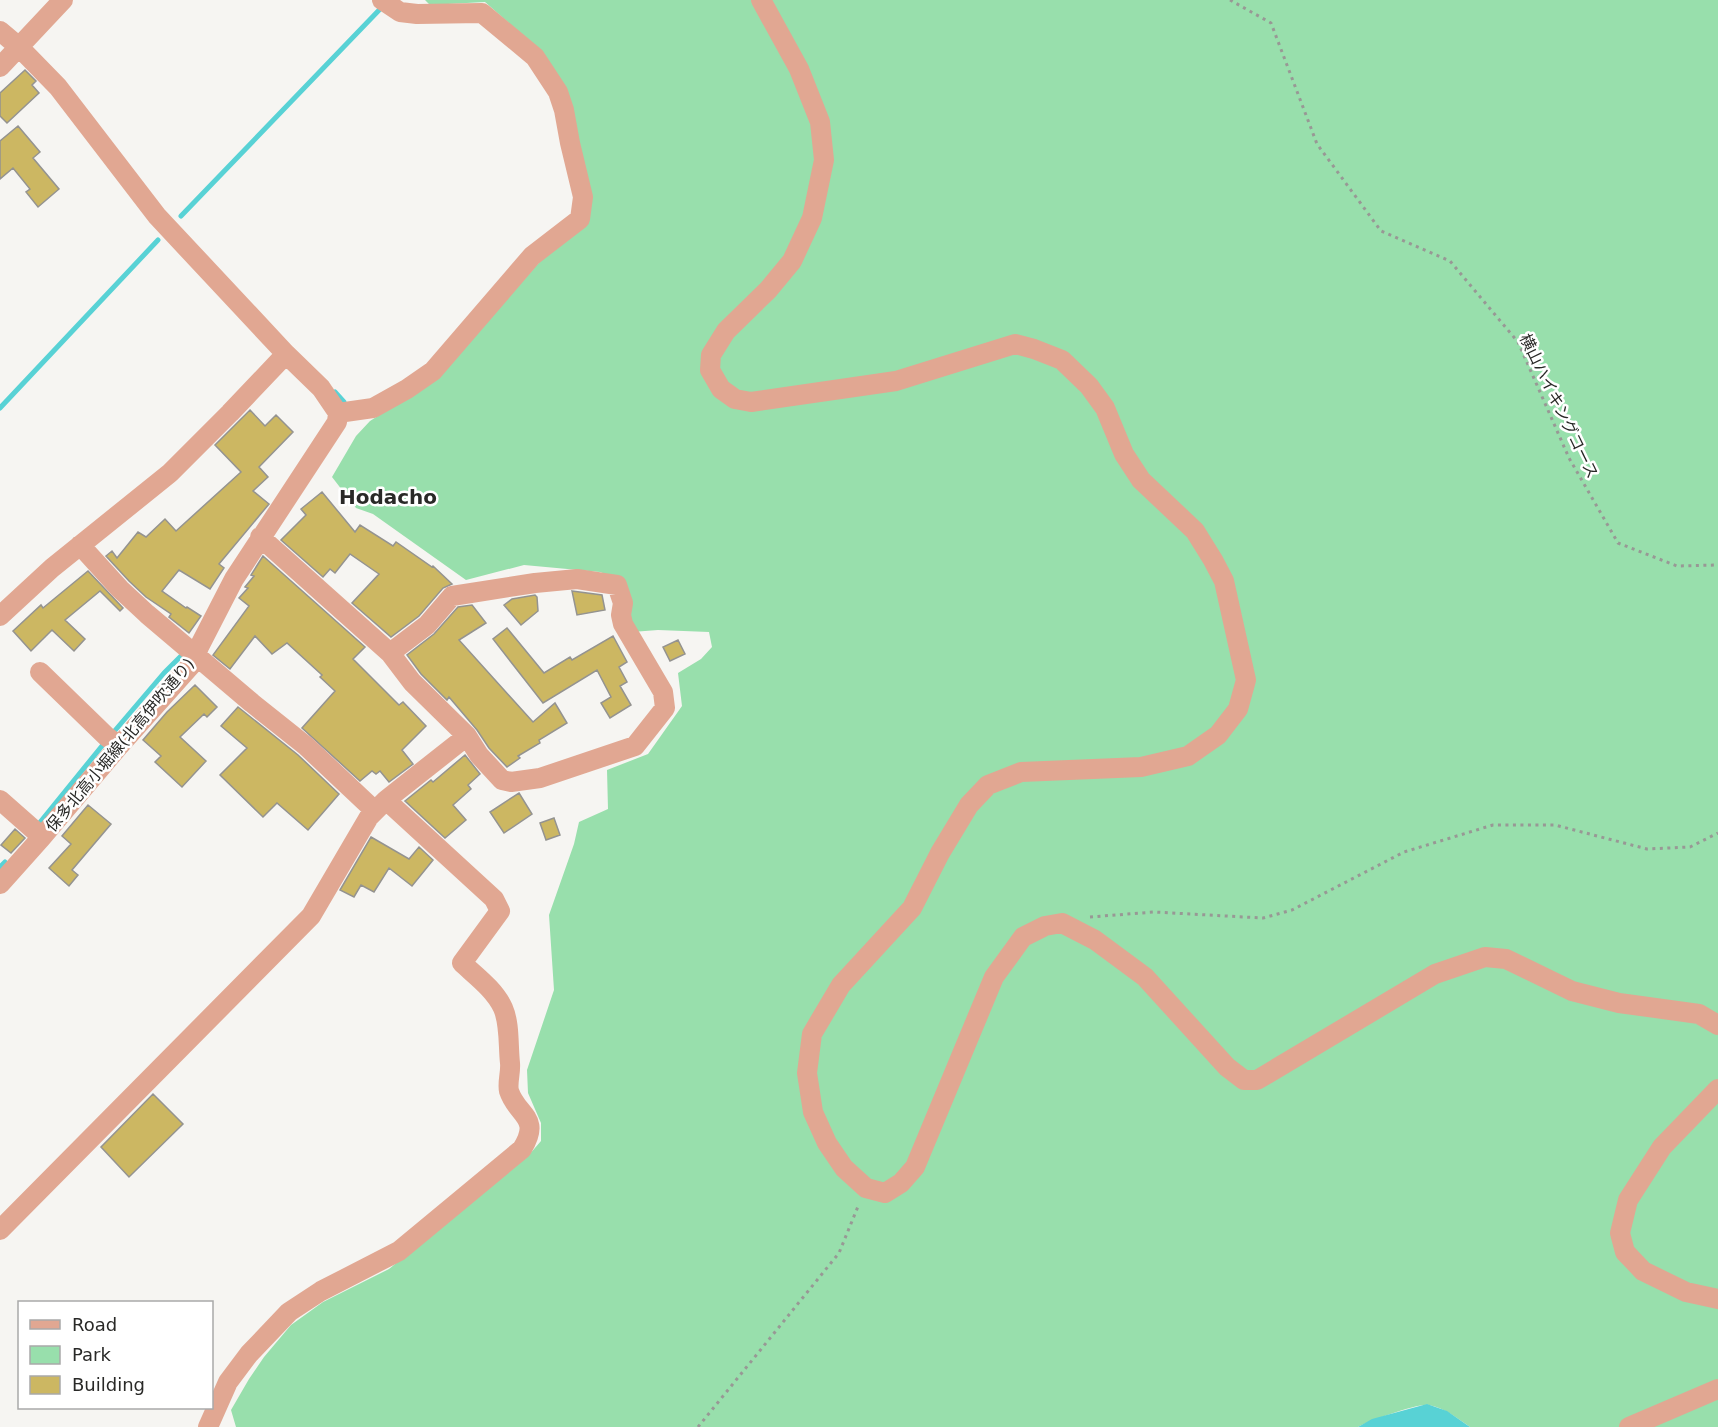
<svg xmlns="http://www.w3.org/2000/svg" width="1718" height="1427" font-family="'DejaVu Sans','Noto Sans JP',sans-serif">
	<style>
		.green { fill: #98dfac }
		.water { fill: #58d2d5 }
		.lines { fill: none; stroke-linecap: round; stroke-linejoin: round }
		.stream { stroke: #58d2d5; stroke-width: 5 }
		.building { fill: #ccb762; stroke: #949390; stroke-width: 1.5 }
		.path { stroke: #989895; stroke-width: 3; stroke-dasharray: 3 4.5; stroke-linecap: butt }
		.minor { stroke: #e1a792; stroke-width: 20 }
		.labels { text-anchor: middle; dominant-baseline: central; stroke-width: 5; stroke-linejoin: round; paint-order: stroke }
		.street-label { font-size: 16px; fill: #292927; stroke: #fff }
		.quarter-label { font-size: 20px; font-weight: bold; fill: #292927; stroke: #fff }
	</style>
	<rect width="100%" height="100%" fill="#f6f5f2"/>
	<path class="green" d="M425 0H1718V1427H1470C1457 1418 1445 1408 1429 1405 1418 1403 1369 1421 1358 1427H236L231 1410 249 1379 264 1357 291 1325 323 1302 389 1269 528 1156 541 1141V1123L528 1093 527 1070 554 990 549 915 574 844 579 822 608 809 607 770 648 754 682 706 678 673 701 659 712 647 709 632 658 630 632 632 624 581 600 572 524 565 466 580 373 514 356 508 332 477 356 436 370 421 437 378 589 206 536 47 485 2 430 5Z"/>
	<path class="water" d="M1427 1404 1447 1411 1470 1427H1358L1372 1419Z"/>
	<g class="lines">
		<path class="stream" d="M181 216 383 6
			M335 392 344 402V409
			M0 408 158 240
			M112 734 164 673 184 653
			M37 826 106 741
			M0 867 5 862"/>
	</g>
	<path class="building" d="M25 70 36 81 32 85 39 93 7 123 0 116V93Z
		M18 126 40 152 33 158 59 189 38 207 26 192 30 189 13 168 0 179V141Z
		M250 410 265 426 276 415 293 432 259 467 268 477 253 491 269 504 219 564 224 568 210 589 179 570 162 591 186 608 187 607 201 616 189 633 169 617 171 614 146 597 129 581 106 556 112 551 117 558 138 532 146 537 165 519 176 531 241 472 215 445Z
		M322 492 355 532 360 525 393 546 396 542 432 567 433 566 452 584 443 588 419 616 391 637 352 603 379 574 350 554 335 573 330 569 323 577 281 540 306 515 301 509Z
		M263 556 365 647 353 659 399 705 403 702 426 726 402 750 413 764 389 782 380 771 376 774 372 771 360 781 302 728 335 691 320 677 322 675 287 643 272 654 255 636 230 669 213 655 249 606 239 598 248 588 245 587 254 576 251 575Z
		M88 571 123 608 120 611 100 591 65 620 85 639 74 651 52 630 31 651 13 631 41 605 43 608Z
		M572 591 602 595 605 610 577 615Z
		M535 595 537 597 538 611 521 625 504 605 512 599Z
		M472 605 486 623 459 640 533 722 555 703 567 723 539 740 540 743 518 756 520 758 507 767 489 748 477 730 449 697 447 700 421 674 407 655 434 634 458 607Z
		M507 628 544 673 570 657 572 660 613 636 627 662 619 667 627 682 620 686 631 705 610 718 601 703 611 697 597 670 543 703 493 639Z
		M678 640 685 654 670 661 663 647Z
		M195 685 217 707 207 717 204 714 180 737 206 761 182 787 155 762 161 756 143 740 167 712Z
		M238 707 298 755 339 794 308 830 277 803 263 817 220 775 247 748 221 726Z
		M465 755 480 774 468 785 471 789 453 805 466 820 445 838 405 801 431 780 433 782Z
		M519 793 532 814 504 833 490 812Z
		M88 805 111 824 72 870 78 875 69 886 49 868 71 844 62 836Z
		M554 818 560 835 546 840 540 823Z
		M15 829 25 838 11 853 1 845Z
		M371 837 409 859 419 847 433 860 412 886 389 868 374 892 361 885 354 897 340 890Z
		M153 1094 183 1124 129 1177 101 1147Z"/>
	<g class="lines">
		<path class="path" d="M1230 0 1271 23 1317 144 1381 231 1450 261 1518 342 1569 458 1618 543 1677 566 1718 565
			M1090 917 1154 912 1263 918 1292 910 1404 852 1493 825H1555L1647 849 1690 847 1718 833
			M698 1427 839 1253 859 1204"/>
		<path class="minor" d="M761 0 799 69 820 122 824 160 812 218 792 261 768 290 726 331 711 355 710 370 721 389 735 399 751 402 896 381 1015 344 1034 349 1062 360 1089 386 1105 408 1124 454 1141 480 1195 531 1213 560 1224 581 1246 680 1238 709 1218 735 1188 756 1141 767 1021 772 988 785 969 805 940 853 912 908 841 985 812 1034 807 1073 813 1112 827 1143 844 1168 866 1188 885 1193 901 1183 915 1167 994 977 1023 937 1045 926 1062 923 1095 940 1145 977 1227 1067 1244 1080H1257L1435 974 1485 957 1506 959 1572 991 1619 1003 1699 1014 1718 1025
			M0 31 19 47 58 87 157 216 286 354 321 388 338 413
			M0 67 63 0
			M338 413 373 408 407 389 433 371 532 256 580 219 583 197 570 143 564 110 558 92 535 57 482 13 417 14 400 12 382 0
			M80 545 120 589 147 614 252 703 306 746 375 811
			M0 616 52 568 170 473 230 413 286 354
			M390 653 427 625 452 596 535 583 577 579 617 585 623 603 621 615 623 624 663 692 665 708 635 746 540 778 511 782 502 780 479 755 467 736
			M40 672 106 736 119 746
			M0 800 42 837
			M0 884 42 837 119 746 193 663 199 647 234 579 337 422 338 413
			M1718 1089 1662 1147 1628 1200 1620 1233 1625 1252 1643 1271 1686 1292 1718 1299
			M0 1230 311 916 369 817 386 800 467 736 412 682 390 653 260 537
			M208 1427 228 1382 249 1354 289 1312 321 1291 399 1251 522 1149C542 1117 517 1116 509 1091 507 1083 511 1072 510 1063 508 1045 510 1024 503 1008 495 990 476 976 462 963L500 911 494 899 386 800
			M1629 1427 1718 1389"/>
	</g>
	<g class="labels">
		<g class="street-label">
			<text transform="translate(1559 406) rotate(64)">横山ハイキングコース</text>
			<text transform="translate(120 745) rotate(-50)">保多北高小堀線(北高伊吹通り)</text>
		</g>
		<g class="quarter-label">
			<text x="388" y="497">Hodacho</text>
		</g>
	</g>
	<rect x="18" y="1301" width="195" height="108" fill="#ffffff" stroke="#a9a9a9" stroke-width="1.5"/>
	<rect x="30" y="1320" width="30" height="9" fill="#e1a792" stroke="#a9a9a9" stroke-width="1.5"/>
	<text x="72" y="1331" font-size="18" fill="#292927">Road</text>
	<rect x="30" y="1346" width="30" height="18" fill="#98dfac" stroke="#a9a9a9" stroke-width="1.5"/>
	<text x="72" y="1361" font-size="18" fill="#292927">Park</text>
	<rect x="30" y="1376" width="30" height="18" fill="#ccb762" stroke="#a9a9a9" stroke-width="1.5"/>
	<text x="72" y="1391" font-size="18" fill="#292927">Building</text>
</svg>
